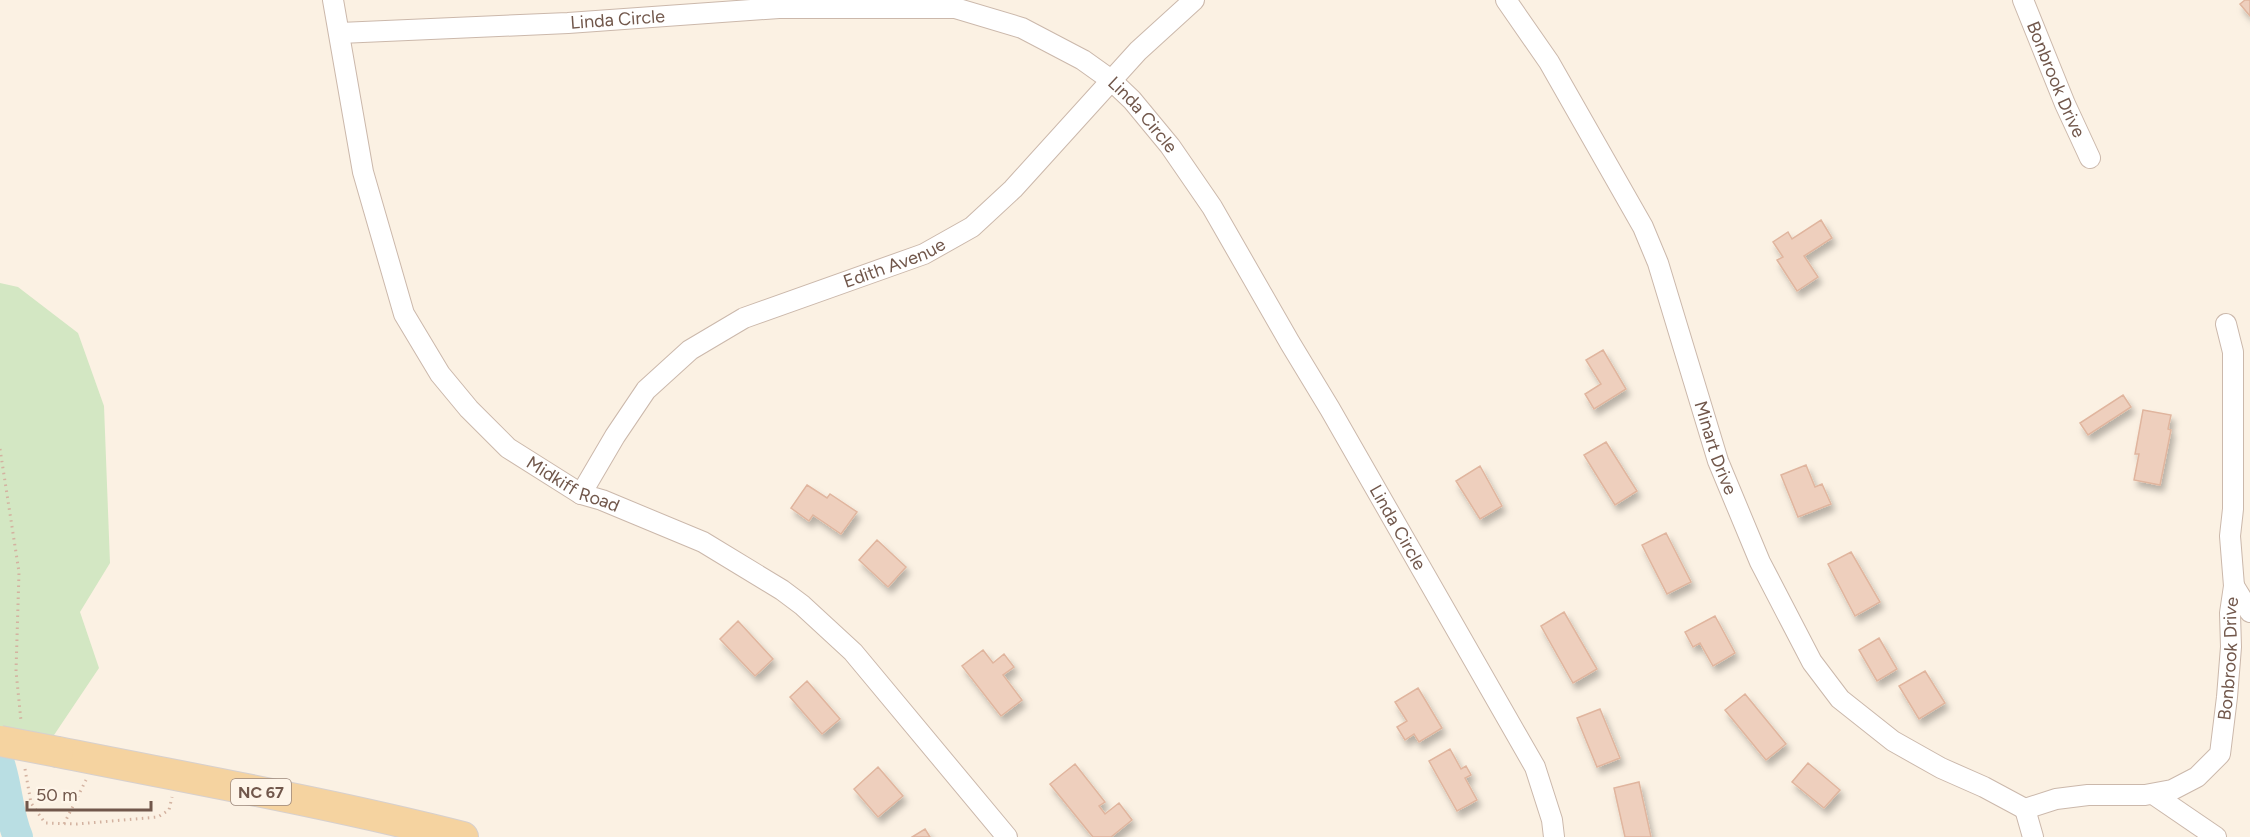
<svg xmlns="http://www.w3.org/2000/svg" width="2250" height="837" font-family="Figtree,sans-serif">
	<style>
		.green { fill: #d3e7c3 }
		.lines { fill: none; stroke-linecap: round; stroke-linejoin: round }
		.river { stroke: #b9dee3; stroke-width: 30 }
		.building { fill: #eecfbd; stroke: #e0b59e; stroke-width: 1.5; filter: url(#shadow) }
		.street-casing { stroke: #cbb8ab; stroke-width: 22 }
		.primary-casing { stroke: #d7d0cd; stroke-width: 32 }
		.path { stroke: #d3b2a0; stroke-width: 3; stroke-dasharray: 1.5 4.5; stroke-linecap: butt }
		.street { stroke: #fff; stroke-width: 20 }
		.primary { stroke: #f5d3a0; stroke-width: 30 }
		.primary-bridge-casing { stroke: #d7d0cd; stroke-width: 32; stroke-linecap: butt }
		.primary-bridge { stroke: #f5d3a0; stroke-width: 30 }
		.labels { text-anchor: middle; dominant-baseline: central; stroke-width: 4.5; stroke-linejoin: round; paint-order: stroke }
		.shield { fill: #fef5e9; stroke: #9b867a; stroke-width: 1.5 }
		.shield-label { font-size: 16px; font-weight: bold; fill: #71574b }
		.street-label { font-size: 18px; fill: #71574b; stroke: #fef5e9 }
	</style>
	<defs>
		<filter id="shadow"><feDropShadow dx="3.5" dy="6" stdDeviation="3" flood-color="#0004"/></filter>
	</defs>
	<rect width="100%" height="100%" fill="#fbf1e3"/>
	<path class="green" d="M0 283 18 287 78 333 104 406 110 563 80 612 99 668 48 744 0 735Z"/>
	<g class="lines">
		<path class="river" d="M0 764C8 788 8 814 18 837"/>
	</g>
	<path class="building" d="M2245 0H2250V16L2240 4Z
		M1821 220 1832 238 1804 256 1818 277 1797 291 1777 260 1783 257 1773 242 1788 232 1792 239Z
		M1603 350 1626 389 1594 409 1585 394 1601 384 1586 360Z
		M2123 395 2131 407 2088 435 2080 423Z
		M2143 410 2171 415 2168 429 2171 430 2160 485 2134 480 2139 454H2135Z
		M1606 442 1637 491 1615 505 1584 455Z
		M1806 465 1815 487 1822 484 1831 504 1798 517 1781 475Z
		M1480 466 1502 506 1480 519 1456 481Z
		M807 485 827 498 830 494 857 512 841 534 813 515 809 521 791 508Z
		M1666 533 1691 582 1667 594 1642 545Z
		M877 540 906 567 888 587 859 560Z
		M1851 552 1880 602 1855 616 1828 564Z
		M1564 612 1597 669 1573 683 1541 626Z
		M1715 616 1735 653 1713 666 1700 643 1693 647 1685 632Z
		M738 621 773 659 755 676 720 639Z
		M1879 638 1897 669 1877 681 1859 650Z
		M983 650 993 663 1004 654 1014 667 1003 675 1022 700 1001 716 962 666Z
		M1925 671 1945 703 1919 719 1899 686Z
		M807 681 840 719 822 734 790 697Z
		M1418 688 1442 728 1419 742 1414 734 1405 740 1397 727 1407 721 1395 702Z
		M1745 694 1786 744 1766 760 1725 710Z
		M1600 709 1620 758 1597 767 1577 718Z
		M1450 749 1461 769 1466 766 1471 775 1465 778 1477 800 1457 811 1429 761Z
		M1808 763 1840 790 1824 808 1792 782Z
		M1075 764 1105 802 1099 806 1105 814 1119 803 1132 820 1111 837H1093L1050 784Z
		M878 767 903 796 878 817 854 789Z
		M1639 782 1651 837H1625L1614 788Z
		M925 829 930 837H912Z"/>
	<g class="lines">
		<defs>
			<g id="street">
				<path id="s1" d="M333 0 363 172 404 314 440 374 469 409 508 448 581 494 602 500 703 542 782 590 802 605 853 652 1007 837"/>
				<path id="s2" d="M1506 0 1549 62 1643 227 1658 263 1718 461 1760 562 1812 662 1840 699 1893 741 1941 768 1984 787 2025 809"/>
				<path id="s3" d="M2023 0 2065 104 2090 158"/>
				<path id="s4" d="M340 33 568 23 779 8H955L1022 28 1083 60 1111 80 1132 100 1170 146 1212 207 1290 343 1330 409 1535 767 1552 820 1554 837"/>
				<path id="s5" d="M581 494 615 436 646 390 690 350 744 318 924 254 972 227 1013 189 1138 51 1194 0"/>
				<path d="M2234 586 2250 612"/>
				<path d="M2153 794 2216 837"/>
				<path id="s6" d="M2025 809 2056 799 2088 795H2145L2172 790 2197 777 2220 754 2227 697 2231 647 2230 613 2234 586 2230 536 2233 509V352L2226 324"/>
				<path d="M2025 809 2033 837"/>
			</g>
			<path id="primary" d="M58 752C193 779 329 803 463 837"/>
		</defs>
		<use href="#street" class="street-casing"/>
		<use href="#primary" class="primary-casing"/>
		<path class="path" d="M0 449 19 572 16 671 21 721
			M25 769 31 803 45 823 77 824 158 817 169 810 172 797
			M64 824 86 780"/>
		<use href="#street" class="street"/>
		<use href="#primary" class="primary"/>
		<defs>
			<path id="primary-bridge" d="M0 741 58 752"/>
		</defs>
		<use href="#primary-bridge" class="primary-bridge-casing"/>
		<use href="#primary-bridge" class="primary-bridge"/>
	</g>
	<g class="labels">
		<rect class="shield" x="231" y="779" width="60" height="26" rx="4.5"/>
		<g class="shield-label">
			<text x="261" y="792">NC 67</text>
		</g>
		<g class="street-label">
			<text stroke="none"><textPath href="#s4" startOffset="278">Linda Circle</textPath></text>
			<text stroke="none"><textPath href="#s3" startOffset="86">Bonbrook Drive</textPath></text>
			<text stroke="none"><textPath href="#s4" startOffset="836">Linda Circle</textPath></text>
			<text stroke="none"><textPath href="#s5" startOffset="405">Edith Avenue</textPath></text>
			<text stroke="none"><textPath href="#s2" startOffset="498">Minart Drive</textPath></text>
			<text stroke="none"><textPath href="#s1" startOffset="568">Midkiff Road</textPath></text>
			<text stroke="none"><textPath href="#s4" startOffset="1322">Linda Circle</textPath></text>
			<text stroke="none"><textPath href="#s6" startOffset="306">Bonbrook Drive</textPath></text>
		</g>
	</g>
	<path d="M27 801v9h124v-9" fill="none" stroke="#71574b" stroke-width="3"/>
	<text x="36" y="801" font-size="18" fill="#71574b" stroke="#fef5e9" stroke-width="4.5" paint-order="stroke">50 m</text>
</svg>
